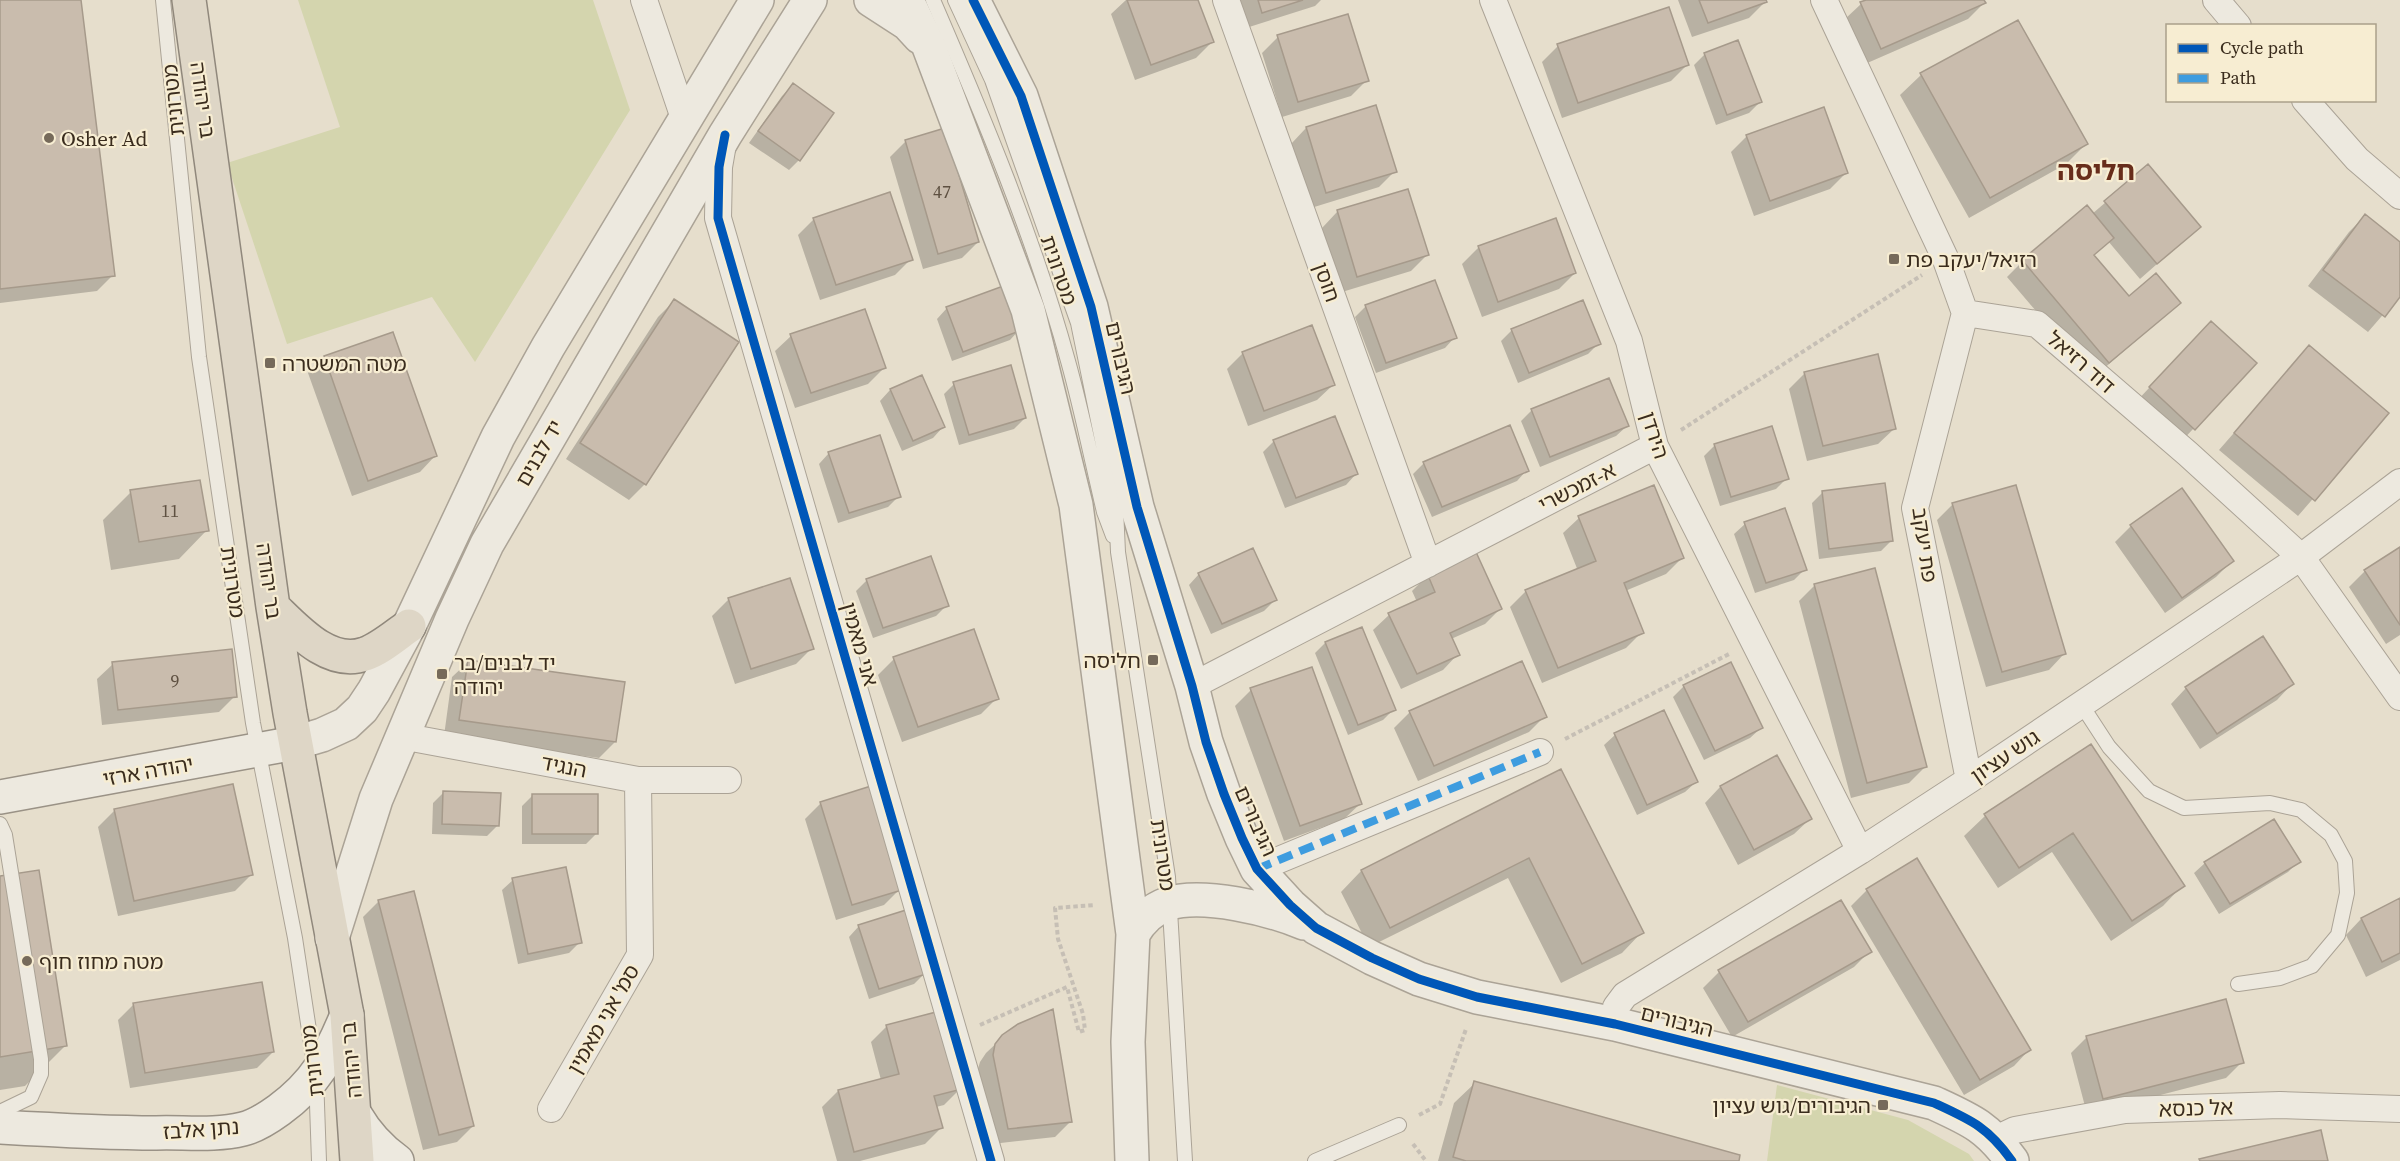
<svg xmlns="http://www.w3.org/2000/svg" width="2400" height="1161" font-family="'Source Serif 4','Noto Sans Hebrew',serif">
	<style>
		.green { fill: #d4d5ae }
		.shadow { fill: #0003 }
		.building { fill: #c9bcad; stroke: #a69a8b; stroke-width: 1.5 }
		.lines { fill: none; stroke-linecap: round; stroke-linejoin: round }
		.service-casing { stroke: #aba396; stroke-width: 16 }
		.minor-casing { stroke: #aba396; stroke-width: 28 }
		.tertiary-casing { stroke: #aba396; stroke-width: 36 }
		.secondary-casing { stroke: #9a9286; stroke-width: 36 }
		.trunk-casing { stroke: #90887c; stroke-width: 36 }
		.path { stroke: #c6bfb5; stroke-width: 4; stroke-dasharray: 4.5 3; stroke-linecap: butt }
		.service { stroke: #ede9df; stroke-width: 14 }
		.minor { stroke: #ede9df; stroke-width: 26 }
		.tertiary { stroke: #ede9df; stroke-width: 33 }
		.secondary { stroke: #ede9df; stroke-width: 33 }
		.trunk { stroke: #ded6c6; stroke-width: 33 }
		.quiet { stroke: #3e9cdf; stroke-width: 8; stroke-dasharray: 15 8; stroke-linecap: butt }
		.cycleway-casing { stroke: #f7edd2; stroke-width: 13 }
		.cycleway { stroke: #0057b8; stroke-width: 9 }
		.poi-dot { fill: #766a5a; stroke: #f7edd2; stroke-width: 2 }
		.labels { text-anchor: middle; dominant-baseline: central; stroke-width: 4.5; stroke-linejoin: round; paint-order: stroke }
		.number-label { font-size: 18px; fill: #5e5041 }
		.street-label { font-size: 21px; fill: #3a2c1d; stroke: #f7edd2 }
		.poi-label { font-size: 21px; fill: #3a2c1d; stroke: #f7edd2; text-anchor: start }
		.district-label { font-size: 27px; font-weight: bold; fill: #682d1b; stroke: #f7edd2 }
	</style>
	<rect width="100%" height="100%" fill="#e6decc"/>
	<path class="green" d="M298 0H593L630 110 475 362 432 297 287 344 227 163 340 127Z
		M1777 1085 1908 1120 1969 1154 1974 1161H1767Z"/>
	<path class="shadow" d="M0 0H80L113 275 97 291 0 303Z
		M1126 0H1197L1212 42 1196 58 1135 80 1111 14Z
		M1237 0H1321L1315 6 1246 28Z
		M1678 0H1764L1765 2 1749 18 1692 37Z
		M1869 0H1983L1984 3 1968 19 1865 64 1845 19 1861 4Z
		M1278 37 1367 80 1351 96 1282 117 1262 53Z
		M1558 46 1687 65 1671 81 1562 118 1542 62Z
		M1705 54 1760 102 1749 113 1716 125 1694 65Z
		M1921 75 2086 144 2066 164 1969 218 1900 95Z
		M793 85 799 160 789 170 749 143 782 96Z
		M1306 128 1395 171 1379 187 1311 208 1291 144Z
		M1747 136 1846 173 1830 189 1754 216 1731 152Z
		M906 141 978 242 962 258 923 269 890 157Z
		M2148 166 2199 227 2140 279 2108 241 2093 256 2129 298 2179 303 2093 378 2007 277 2023 261 2092 214Z
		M1407 191 1427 255 1411 271 1342 292 1322 228 1337 212Z
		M2365 216 2400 244V295L2368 332 2308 286 2349 232Z
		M814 219 911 259 895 275 820 300 798 235Z
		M1555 219 1575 273 1559 289 1482 317 1462 264 1478 248Z
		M674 301 737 342 645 484 629 500 566 459 658 317Z
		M1582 302 1599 343 1588 354 1518 383 1501 341 1511 331Z
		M1366 306 1455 337 1445 348 1376 373 1355 317Z
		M947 308 1020 329 1010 340 952 361 937 319Z
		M791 336 884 368 868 384 795 408 775 351Z
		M2195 339 2255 363 2178 445 2134 404Z
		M2309 347 2387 413 2298 516 2219 450Z
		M1243 353 1333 385 1317 400 1248 426 1227 369Z
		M324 357 435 456 420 472 352 496 308 373Z
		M1805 373 1894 429 1878 444 1807 461 1789 389Z
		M922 377 943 427 933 438 902 451 880 401 890 390Z
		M954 384 1025 418 1014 429 959 445 944 394Z
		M1532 410 1627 426 1616 436 1540 467 1521 421Z
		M1274 441 1356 474 1346 485 1285 508 1263 452Z
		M1715 445 1787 478 1776 489 1720 506 1704 456Z
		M829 453 899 496 888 507 838 523 819 464Z
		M1424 463 1527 470 1517 481 1432 517 1413 474Z
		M131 492 207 530 179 559 111 570 103 520Z
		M1823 492 1892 540 1881 551 1819 559 1812 503Z
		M1953 504 2064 654 2049 670 1986 687 1937 520Z
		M1579 518 1682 558 1666 574 1625 591 1642 632 1626 648 1542 683 1510 607 1526 591 1578 571 1563 533Z
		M1745 524 1805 569 1794 580 1755 593 1734 534Z
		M2131 526 2232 561 2216 577 2165 613 2115 542Z
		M2400 548V635L2386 644 2349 587 2365 571Z
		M1199 574 1275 600 1264 611 1211 634 1189 585Z
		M1428 575 1500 609 1485 624 1451 639 1458 654 1443 670 1401 689 1373 630 1389 615 1417 602 1412 591Z
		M789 580 812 648 796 664 735 684 712 616 728 600Z
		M867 580 947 605 936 616 873 638 856 591Z
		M1815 585 1925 767 1909 783 1851 798 1799 601Z
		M1325 643 1394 709 1383 720 1348 735 1315 653Z
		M894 659 997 698 981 714 902 742 878 675Z
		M468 662 615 742 599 758 444 736 452 677Z
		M113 664 235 696 219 712 102 725 97 679Z
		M2292 684 2277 700 2200 749 2171 704 2186 688Z
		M1684 686 1761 728 1750 738 1704 760 1673 697Z
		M1251 690 1360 804 1344 819 1284 841 1235 706Z
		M1410 712 1545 716 1529 732 1418 781 1394 728Z
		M1615 735 1696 782 1685 792 1637 815 1604 745Z
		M2090 746 2183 885 2163 906 2111 941 2052 852 1998 888 1964 836 1985 816Z
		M1776 757 1810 819 1794 834 1738 865 1705 803 1720 787Z
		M1560 771 1642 932 1622 953 1561 983 1508 878 1369 947 1341 892 1361 871Z
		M231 786 251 875 235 891 118 916 98 827 114 811Z
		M444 792 498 825 487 836 432 834 433 803Z
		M532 796 596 834 586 844H522V806Z
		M821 803 900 889 884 905 836 920 805 819Z
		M2299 861 2288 872 2219 914 2194 873 2205 863Z
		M0 877 66 1045 25 1086 0 1090Z
		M513 880 580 942 569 953 518 964 502 890Z
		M1867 890 2029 1050 2014 1066 1964 1095 1851 906Z
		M2400 900V960L2366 977 2346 935 2361 919Z
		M379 901 473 1126 457 1142 423 1150 363 917Z
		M1841 902 1870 951 1854 967 1732 1037 1703 988 1719 972Z
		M859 926 924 974 914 984 869 999 849 937Z
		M134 1004 273 1052 257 1068 130 1088 118 1020Z
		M887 1026 960 1089 944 1105 936 1107 941 1128 925 1144 860 1161H837L822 1107 838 1091 881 1080 871 1042Z
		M1003 1037 1070 1122 1055 1137 992 1144 977 1072 980 1062 986 1053Z
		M2087 1037 2242 1062 2226 1078 2087 1114 2071 1053Z
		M1475 1083 1737 1161H1438L1454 1103Z"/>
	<path class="building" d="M0 0H81L115 276 0 289Z
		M1127 0H1198L1214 42 1151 65Z
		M1258 0H1303L1262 13Z
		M1699 0H1766L1767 2 1708 23Z
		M1866 0H1984L1986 3 1881 49 1860 2Z
		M1669 7 1689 65 1578 103 1557 44Z
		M1348 14 1369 81 1298 102 1277 35Z
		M2018 20 2088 144 1990 198 1920 73Z
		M1738 40 1762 102 1727 115 1704 53Z
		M793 83 834 113 800 161 758 131Z
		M1376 105 1397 172 1326 193 1306 127Z
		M1824 107 1848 173 1770 201 1746 135Z
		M945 128 979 242 938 254 905 140Z
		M2148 164 2201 227 2157 264 2104 201Z
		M1408 189 1429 255 1357 277 1337 210Z
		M890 192 913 260 836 285 813 218Z
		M2087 205 2114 238 2094 255 2129 296 2156 273 2181 303 2109 363 2022 260Z
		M2365 214 2400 242V297L2385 317 2323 270Z
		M1556 218 1576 273 1498 302 1478 246Z
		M1435 280 1457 338 1386 363 1365 305Z
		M1006 285 1022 330 963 352 946 307Z
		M674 299 739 342 646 485 580 443Z
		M1583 300 1601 344 1529 373 1511 329Z
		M865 309 886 368 811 393 790 334Z
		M2211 321 2257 363 2195 430 2149 387Z
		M1312 325 1335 385 1264 411 1242 352Z
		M393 332 437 456 368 481 324 356Z
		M2309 345 2389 413 2315 501 2234 433Z
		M1878 354 1896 429 1823 446 1804 372Z
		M1011 365 1026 418 969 435 953 382Z
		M922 375 945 427 913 441 890 389Z
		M1609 378 1629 426 1550 457 1531 409Z
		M1335 416 1358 474 1296 498 1273 440Z
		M1510 425 1529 471 1442 507 1423 462Z
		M1772 426 1789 479 1731 497 1714 444Z
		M880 435 901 497 849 513 828 452Z
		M200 480 209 531 139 542 130 490Z
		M1885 483 1893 541 1829 549 1822 491Z
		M1654 485 1684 558 1624 583 1644 633 1558 668 1525 590 1596 561 1578 516Z
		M2016 485 2066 654 2002 672 1952 503Z
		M2182 488 2234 561 2182 598 2130 525Z
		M1785 508 1807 570 1766 583 1744 522Z
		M2400 547V625L2364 570Z
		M1253 548 1277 600 1222 624 1198 573Z
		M1476 552 1502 609 1450 633 1460 655 1417 674 1388 613 1435 592 1427 573Z
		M931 556 949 606 883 628 866 579Z
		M1875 568 1927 767 1867 783 1814 584Z
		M790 578 814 649 751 669 728 598Z
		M1362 627 1396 710 1358 725 1325 642Z
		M974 629 999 699 918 727 893 657Z
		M2263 636 2294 684 2217 734 2185 687Z
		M232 649 237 697 118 710 112 662Z
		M468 660 625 682 616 742 459 720Z
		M1522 661 1547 717 1434 766 1409 711Z
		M1731 662 1763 728 1715 751 1683 685Z
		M1312 667 1362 804 1300 826 1250 688Z
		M1664 710 1698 782 1647 805 1614 733Z
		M2091 744 2185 886 2132 921 2073 833 2019 868 1984 814Z
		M1777 755 1812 819 1754 850 1720 786Z
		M1561 769 1644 933 1582 964 1529 858 1390 928 1361 870Z
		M233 784 253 875 134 901 114 809Z
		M871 786 902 890 852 905 820 802Z
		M443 791 501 793 499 826 442 824Z
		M532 794H598V834H532Z
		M2274 819 2301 862 2230 904 2204 862Z
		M1917 858 2031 1050 1980 1080 1866 889Z
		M566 867 582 943 528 954 512 878Z
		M39 870 67 1046 0 1057V876Z
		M414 891 474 1126 439 1135 378 900Z
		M2400 898V953L2382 962 2361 918Z
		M1841 900 1872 952 1748 1022 1718 970Z
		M906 910 926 974 879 989 858 925Z
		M262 982 274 1052 145 1073 133 1003Z
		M2226 999 2244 1063 2103 1099 2086 1036Z
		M1053 1009 1072 1122 1008 1129 993 1055 995 1044 1002 1035 1018 1024Z
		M940 1011 962 1089 934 1096 943 1128 854 1152 838 1090 899 1074 886 1025Z
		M1474 1081 1740 1155 1739 1161H1466L1453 1157Z
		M2321 1130 2328 1161H2200L2199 1159Z"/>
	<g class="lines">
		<defs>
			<path id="service" d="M163 0 199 357 253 723 295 938 316 1076 319 1161
				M933 0C984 118 1034 237 1068 361 1082 411 1092 462 1104 512L1113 536
				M955 0 992 80 1078 323 1116 508 1118 552 1168 877 1185 1161
				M2081 704 2109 747 2149 791 2184 808 2270 803 2301 810 2331 835 2345 861 2347 893 2338 935 2312 966 2280 978 2238 984
				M0 824 5 835 41 1059V1074L31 1097 0 1112
				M1315 1161 1399 1125"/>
			<path id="minor" d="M644 0 684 118
				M1226 0 1428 564
				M1493 0 1629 341 1655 446 1860 851
				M1824 0 1946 260 1965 313
				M2216 0 2238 26
				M2305 100 2357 159 2400 196
				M723 144 719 167 718 218 991 1161
				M1965 313 2037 324 2188 454 2301 557 2400 697
				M1965 313 1915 508 1969 780
				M1192 686 1655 446
				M401 736 638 780H728
				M1257 869 1540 752
				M1615 1024 1616 1007 1625 995 1860 851 1969 780 2301 557 2400 482
				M551 1109 640 955 638 780
				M1996 1139 2015 1130 2125 1110 2280 1105 2400 1109"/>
			<path id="tertiary" d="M871 0 908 24 920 37
				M907 0 929 47 1028 310 1076 505 1133 934 1128 1042 1132 1161
				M973 0 1021 96 1091 307 1137 507 1192 686 1206 742 1224 794 1242 838 1257 869 1290 905 1316 928 1372 958 1419 979 1477 997 1615 1024 1934 1103C1971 1120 1988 1127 2012 1161
				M295 743 322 735 346 724 362 709 374 691 409 626 498 437 548 347 757 0
				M1133 934C1141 920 1151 910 1167 904 1202 892 1270 909 1304 923
				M332 938 376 799 452 619 487 544 725 135 810 0"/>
			<path id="secondary" d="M0 797 295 743
				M356 1116C367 1135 379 1148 397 1161
				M0 1127C52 1130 104 1133 156 1133 184 1132 215 1136 243 1129 256 1126 268 1118 279 1110 316 1083 330 1056 347 1015"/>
			<path id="trunk" d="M189 0 273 607 290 713 347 1015 357 1161
				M273 607C296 629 329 667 365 654 380 649 396 635 409 626"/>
		</defs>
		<use href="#service" class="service-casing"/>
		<use href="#minor" class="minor-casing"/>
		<use href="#tertiary" class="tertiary-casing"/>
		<use href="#secondary" class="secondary-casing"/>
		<use href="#trunk" class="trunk-casing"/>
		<path class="path" d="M1681 430 1922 275
			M1565 739 1729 654
			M980 1025 1067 987 1079 1032 1085 1030 1083 1014 1058 939 1055 908 1095 905
			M1419 1115 1440 1104 1466 1029
			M1413 1144 1426 1161"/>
		<use href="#service" class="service"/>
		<use href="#minor" class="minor"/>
		<use href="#tertiary" class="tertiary"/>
		<use href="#secondary" class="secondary"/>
		<use href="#trunk" class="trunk"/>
		<path class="quiet" d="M1257 869 1540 752"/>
		<defs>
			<path id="cycleway" d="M973 0 1021 96 1091 307 1137 507 1192 686 1206 742 1224 794 1242 838 1257 869 1290 905 1316 928 1372 958 1419 979 1477 997 1615 1024 1934 1103C1971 1120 1988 1127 2012 1161
				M725 135 719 167 718 218 991 1161"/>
		</defs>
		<use href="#cycleway" class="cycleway-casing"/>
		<use href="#cycleway" class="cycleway"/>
	</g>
	<g class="poi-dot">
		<circle cx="49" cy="138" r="6"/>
		<rect x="1888" y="253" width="12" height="12" rx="3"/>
		<rect x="264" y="357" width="12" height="12" rx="3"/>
		<rect x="1147" y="654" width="12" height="12" rx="3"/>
		<rect x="436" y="668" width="12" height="12" rx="3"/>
		<circle cx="27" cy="961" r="6"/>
		<rect x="1877" y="1099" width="12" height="12" rx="3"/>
	</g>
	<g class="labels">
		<g class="number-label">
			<text x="942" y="191">47</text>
			<text x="170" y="510">11</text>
			<text x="175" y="680">9</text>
		</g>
		<g class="street-label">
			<text transform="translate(173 100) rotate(-96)">מטרונית</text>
			<text transform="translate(203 100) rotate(82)">בר יהודה</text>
			<text transform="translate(1059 270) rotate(71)">מטרונית</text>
			<text transform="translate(1327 282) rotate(70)">חוסן</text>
			<text transform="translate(1121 358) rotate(77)">הגיבורים</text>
			<text transform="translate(2081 362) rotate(41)">דוד רזיאל</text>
			<text transform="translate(1655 435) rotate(72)">הירדן</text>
			<text transform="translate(539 453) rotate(-60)">יד לבנים</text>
			<text transform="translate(1577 487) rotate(-27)">א-זמכשרי</text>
			<text transform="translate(1925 545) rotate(82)">פת יעקב</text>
			<text transform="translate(269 581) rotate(82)">בר יהודה</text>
			<text transform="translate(233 582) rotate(82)">מטרונית</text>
			<text transform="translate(860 644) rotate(74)">אני מאמין</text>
			<text transform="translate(2005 756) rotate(-34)">גוש עציון</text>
			<text transform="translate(564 766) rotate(11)">הנגיד</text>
			<text transform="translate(148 771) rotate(-10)">יהודה ארזי</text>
			<text transform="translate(1256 821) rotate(66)">הגיבורים</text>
			<text transform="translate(1163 855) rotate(82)">מטרונית</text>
			<text transform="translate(603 1019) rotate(-60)">סמ' אני מאמין</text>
			<text transform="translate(1677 1021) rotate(14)">הגיבורים</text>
			<text transform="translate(351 1060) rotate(-95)">בר יהודה</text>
			<text transform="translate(312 1061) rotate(-97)">מטרונית</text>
			<text transform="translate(2196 1108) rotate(-2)">אל כנסא</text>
			<text transform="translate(201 1129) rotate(-4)">נתן אלבז</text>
		</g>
		<g class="poi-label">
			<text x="61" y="138">Osher Ad</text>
			<text x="1906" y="259">רזיאל/יעקב פת</text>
			<text x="282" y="363">מטה המשטרה</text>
			<text x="1141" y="660" text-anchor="end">חליסה</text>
			<text x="454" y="662">יד לבנים/בר<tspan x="454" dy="24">יהודה</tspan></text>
			<text x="39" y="961">מטה מחוז חוף</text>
			<text x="1871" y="1105" text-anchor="end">הגיבורים/גוש עציון</text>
		</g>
		<g class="district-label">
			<text x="2096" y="170">חליסה</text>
		</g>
	</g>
	<rect x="2166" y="24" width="210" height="78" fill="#f7edd2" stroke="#aba08a" stroke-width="1.5"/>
	<rect x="2178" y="44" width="30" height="9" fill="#0057b8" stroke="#aba08a" stroke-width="1.5"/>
	<text x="2220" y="54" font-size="18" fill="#3a2c1d">Cycle path</text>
	<rect x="2178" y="74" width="30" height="9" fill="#3e9cdf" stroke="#aba08a" stroke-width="1.5"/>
	<text x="2220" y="84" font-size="18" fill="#3a2c1d">Path</text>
</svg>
